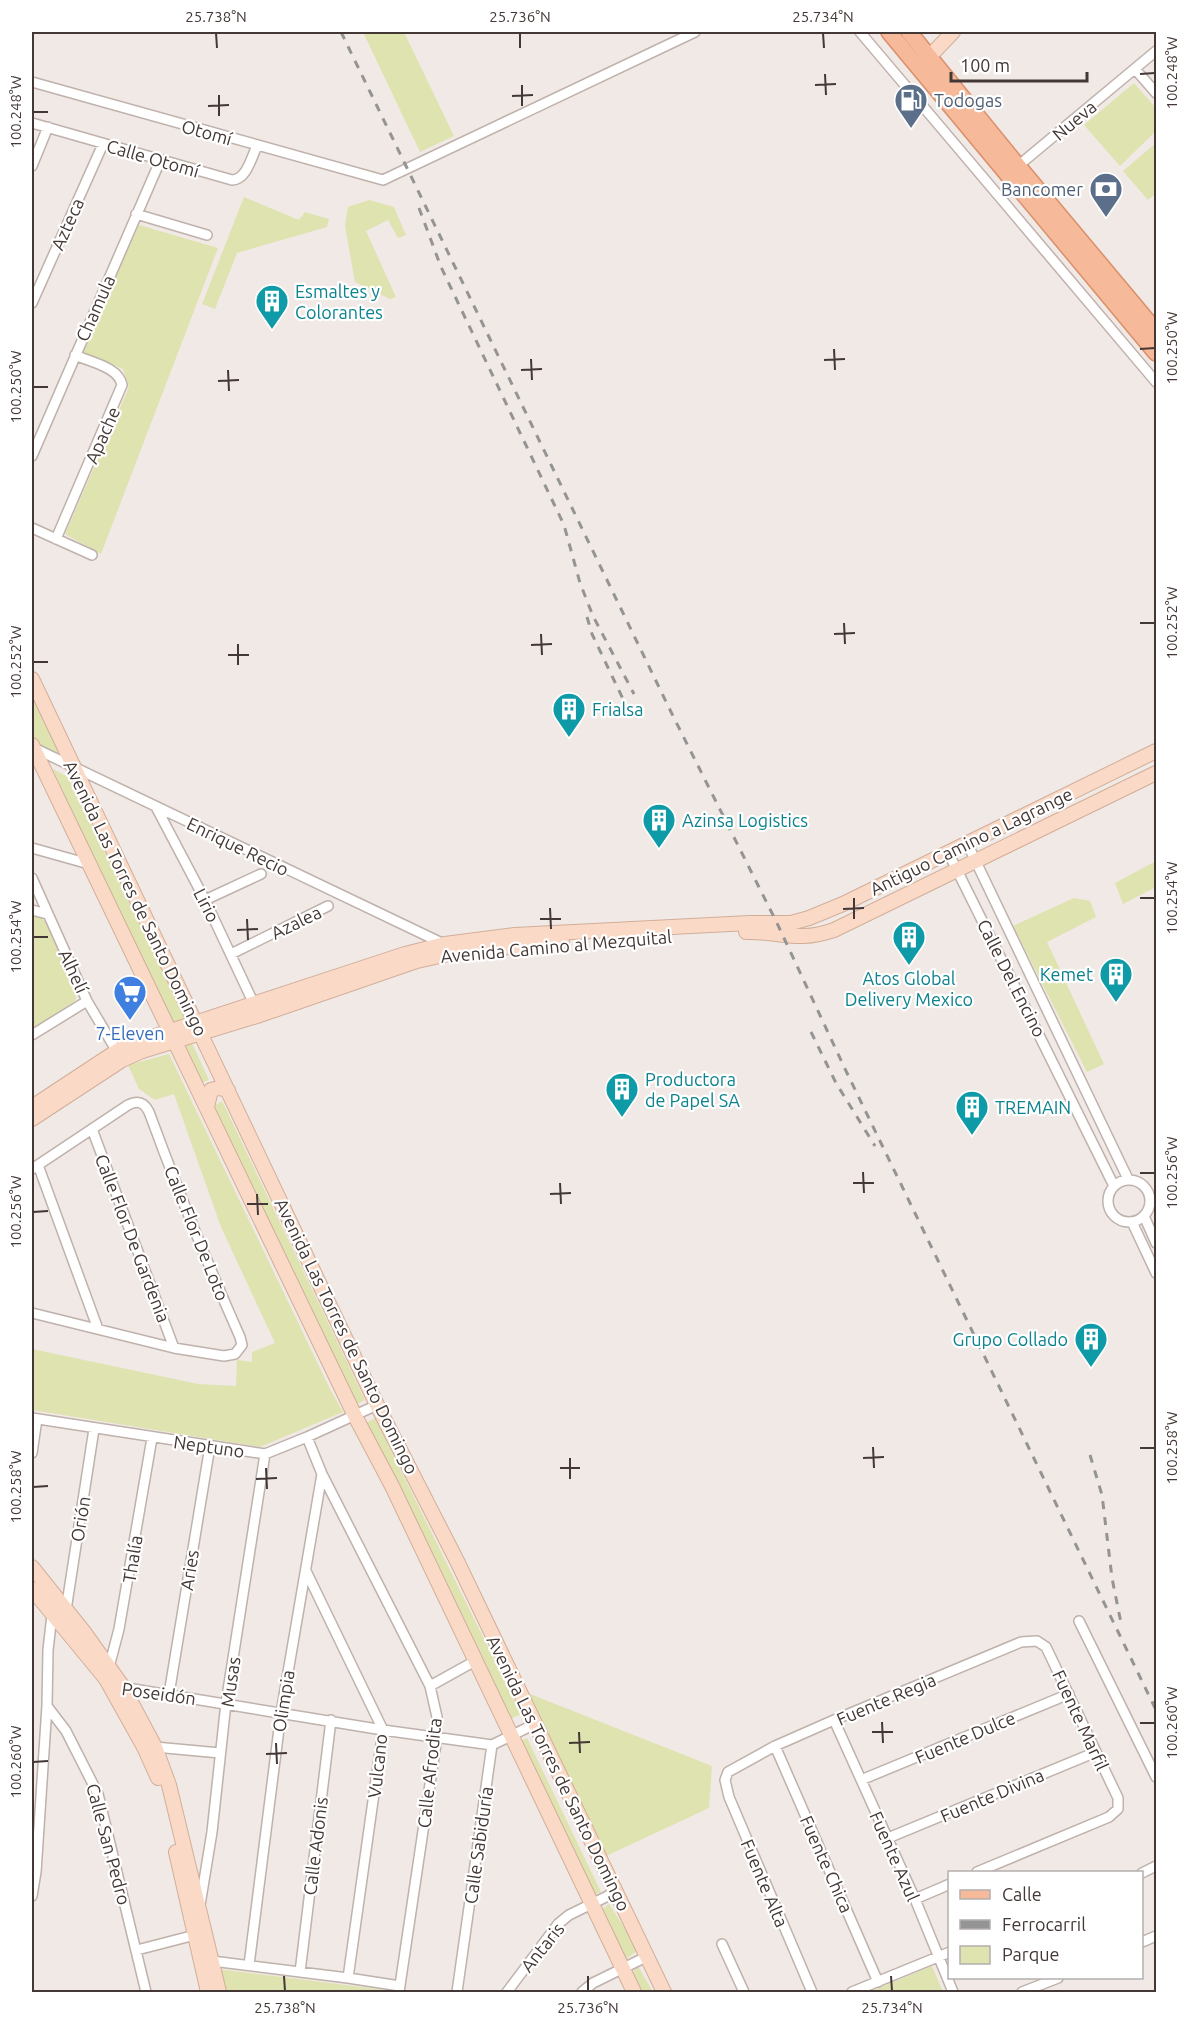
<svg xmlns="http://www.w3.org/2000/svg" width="1188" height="2024" font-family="Ubuntu,sans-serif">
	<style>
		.green { fill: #dee3b0 }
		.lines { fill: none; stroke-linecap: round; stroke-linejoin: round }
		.street-casing { stroke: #bfb1ab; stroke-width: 12 }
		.secondary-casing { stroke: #d1ae9a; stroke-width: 16 }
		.primary-casing { stroke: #da8f6a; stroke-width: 18 }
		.street { stroke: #fff; stroke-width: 9 }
		.secondary { stroke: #fadac6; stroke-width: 14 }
		.primary { stroke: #f6b999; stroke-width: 15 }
		.rail { stroke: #949494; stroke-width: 3; stroke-dasharray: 8 8; stroke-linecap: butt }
		.ticks { fill: none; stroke: #433835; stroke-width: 2 }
		.labels { text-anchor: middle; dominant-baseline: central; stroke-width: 4.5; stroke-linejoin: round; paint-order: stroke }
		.service-label { font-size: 18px; fill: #4e5e75; stroke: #fff; text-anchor: start }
		.street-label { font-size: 18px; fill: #433835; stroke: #fff }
		.culture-label { font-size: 18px; fill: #0d838f; stroke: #fff; text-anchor: start }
		.shop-label { font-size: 18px; fill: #366cbe; stroke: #fff }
		.neatline { fill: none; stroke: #433835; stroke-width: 2 }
		.ticks-label { font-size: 15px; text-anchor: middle; fill: #433835 }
	</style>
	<rect width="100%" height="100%" fill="#f1e9e5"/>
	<path class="green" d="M363 32H404L454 136 420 152Z
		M1134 83 1156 108V131L1120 166 1084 125Z
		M1156 143V193L1148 200 1123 171Z
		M244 197 299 220 305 212 329 219 327 227 237 253 215 309 202 304Z
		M369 200 394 207 406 235 398 238 388 220 366 231 396 297 390 299 355 282 345 226 348 207Z
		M139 225 218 248 101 554 65 534 129 387 123 369 84 354 82 350Z
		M32 692 64 759 35 744 32 738Z
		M53 769 68 777 187 1020 168 1025Z
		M1156 861V887L1123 904 1115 883Z
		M1074 898 1090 901 1096 917 1047 942 1104 1064 1087 1072 1013 926Z
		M32 915 40 917 45 921 78 991 75 1001 32 1029Z
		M191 1041 209 1080 201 1083 181 1042Z
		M169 1054 330 1389 343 1412 260 1447 32 1410V1349L198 1384 236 1386 237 1360 252 1362V1352L275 1343 221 1227 174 1094 155 1100 139 1089 128 1065Z
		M222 1101 365 1400 357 1404 214 1106Z
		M375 1418 521 1714 507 1721 366 1423Z
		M525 1692 712 1766 709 1808 606 1856Z
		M527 1738 601 1892 593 1895 520 1741Z
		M609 1904 639 1950 624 1960 601 1910Z
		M638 1966 653 1992H640L632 1974Z
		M932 1966 943 1992H869Z
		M217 1969 386 1990 388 1992H220Z"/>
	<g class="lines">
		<defs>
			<path id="street" d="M860 32 1156 382
				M1135 69 1156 93
				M32 82 383 180 695 32
				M32 123 232 180C247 179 251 158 257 146
				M32 166 48 127
				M1018 166 1156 51
				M136 214 207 235
				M32 303 103 144
				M32 456 160 161
				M32 528 92 555
				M56 539 122 385C119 367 90 362 75 355
				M34 748 446 945
				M156 807 205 900 254 1004
				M967 843 1128 1179
				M32 848 89 864
				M948 852 1114 1186
				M32 878 87 1001 119 1055
				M205 900 261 874
				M32 910 47 914
				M231 954 328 906
				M32 1035 87 1001
				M92 1129 174 1348
				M38 1165 98 1329
				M32 1169 128 1105C138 1100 144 1102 149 1112 177 1188 207 1263 240 1337L242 1345 235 1354 224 1356 174 1348 32 1313
				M1108 1201a21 21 0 1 1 42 0a21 21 0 1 1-42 0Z
				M1144 1216 1156 1243
				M1132 1222 1156 1273
				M32 1418 265 1454 307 1437 377 1405
				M307 1437 322 1474 430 1686 437 1717V1737L399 1992
				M32 1453 37 1419
				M306 1571 383 1730 348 1978
				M66 1610 94 1429
				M1079 1621 1156 1777
				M108 1671 119 1629 152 1438
				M430 1686 475 1661
				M121 1687 383 1730 492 1745
				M169 1694 210 1446
				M47 1706 66 1731 98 1794 146 1992
				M834 1720 915 1899 953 1992
				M492 1745 535 1724
				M775 1746 878 1982
				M155 1747 220 1753
				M861 1780 1069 1694
				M888 1838 1096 1752
				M1142 1873 1156 1866
				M32 1896 36 1872 47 1706 48 1650 52 1615
				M915 1899 950 1884
				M200 1905 212 1832 226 1703 265 1454
				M1142 1942 1156 1936
				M722 1944 744 1992
				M137 1950 195 1935
				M212 1961 348 1978 400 1986
				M249 1965 281 1713 322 1474
				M300 1972 331 1720
				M457 1992 492 1745
				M507 1992 558 1924 569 1915 616 1892
				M582 1992 593 1983 646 1957
				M812 1992 729 1797 725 1780 728 1772 775 1746 834 1720 1021 1642 1037 1641 1046 1647 1118 1798V1809L1109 1817 977 1872
				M852 1992 950 1952
				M1022 1992 1058 1978"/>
			<path id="secondary" d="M923 66 930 56 953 32
				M32 679 377 1405 457 1561 664 1992
				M32 745 355 1416 392 1486 634 1992
				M746 932C782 931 797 943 834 930L1156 773
				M32 1107 117 1051 128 1045 405 954 445 944 515 935 750 923H791L809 918 843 904 1156 751
				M207 1107 211 1090 219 1088 228 1090
				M32 1119 122 1060 142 1051 260 1015 417 961 457 952 562 942
				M32 1567 84 1632 123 1687 155 1747 169 1785 219 1992
				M32 1589 106 1679 144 1747 158 1778
				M176 1852 208 1992"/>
			<path id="primary" d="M889 32 1156 353
				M909 32 1018 166 1156 331"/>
		</defs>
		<use href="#street" class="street-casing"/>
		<use href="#secondary" class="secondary-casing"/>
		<use href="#primary" class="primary-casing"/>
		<use href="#street" class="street"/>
		<use href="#secondary" class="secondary"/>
		<use href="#primary" class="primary"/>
		<path class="rail" d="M341 32 673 716 777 923 847 1073 1156 1710
			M419 208 441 267 564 525 580 583 593 616 634 694
			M587 617 592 634 623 699
			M811 1032 836 1083 875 1146
			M1090 1455 1102 1495 1112 1578 1121 1623"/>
	</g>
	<path class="ticks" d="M216 33 217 48M520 33V48M823 33 824 48M825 74 826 95M1140 74 1155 73M522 85V106M815 85 836 84M219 95V116M512 96 533 95M208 106 229 105M33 112H48M834 349 835 370M1140 349 1155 348M531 359 532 380M824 360 845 359M228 370 229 391M521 370 542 369M218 381 239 380M33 387H48M844 623 845 644M1140 623H1155M541 634 542 655M834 634 855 633M238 644V665M531 645 552 644M228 655H249M33 662H48M854 898V919M1140 898H1155M550 908 551 929M843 909 864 908M247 919 248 940M540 919H561M237 930 258 929M33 937H48M863 1172 864 1193M1140 1173H1155M560 1183 561 1204M853 1183H874M257 1194 258 1215M550 1194 571 1193M247 1204H268M33 1212 48 1211M873 1447 874 1468M1140 1448H1155M570 1458V1479M863 1458 884 1457M266 1468 267 1489M560 1468H580M256 1479 277 1478M33 1487 48 1486M882 1722 883 1743M1140 1723H1155M579 1732 580 1753M872 1732H893M276 1743 277 1764M569 1743 590 1742M266 1754 287 1753M33 1762 48 1761M284 1976 285 1991M588 1976V1991M891 1976 892 1991"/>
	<defs>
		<symbol id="fuel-pin" viewBox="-11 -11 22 30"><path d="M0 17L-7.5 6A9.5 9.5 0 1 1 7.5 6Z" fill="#5c6f8a" stroke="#fff"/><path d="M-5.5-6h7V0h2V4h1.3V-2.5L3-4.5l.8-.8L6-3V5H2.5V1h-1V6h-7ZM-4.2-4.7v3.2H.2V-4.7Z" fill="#fff"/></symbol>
		<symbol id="bank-pin" viewBox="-11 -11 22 30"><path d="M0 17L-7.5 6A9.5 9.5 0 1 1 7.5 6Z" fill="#5c6f8a" stroke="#fff"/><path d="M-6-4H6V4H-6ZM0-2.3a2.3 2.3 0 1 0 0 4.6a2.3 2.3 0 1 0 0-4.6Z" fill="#fff"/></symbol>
		<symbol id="building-pin" viewBox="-11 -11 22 30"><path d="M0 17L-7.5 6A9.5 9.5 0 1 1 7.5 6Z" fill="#0f9aa8" stroke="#fff"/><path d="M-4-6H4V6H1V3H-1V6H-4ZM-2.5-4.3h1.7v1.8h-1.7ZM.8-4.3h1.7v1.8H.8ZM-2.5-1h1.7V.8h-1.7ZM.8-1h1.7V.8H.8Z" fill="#fff"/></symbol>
		<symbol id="supermarket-pin" viewBox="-11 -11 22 30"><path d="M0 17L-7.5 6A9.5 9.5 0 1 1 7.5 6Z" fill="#3f7fe0" stroke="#fff"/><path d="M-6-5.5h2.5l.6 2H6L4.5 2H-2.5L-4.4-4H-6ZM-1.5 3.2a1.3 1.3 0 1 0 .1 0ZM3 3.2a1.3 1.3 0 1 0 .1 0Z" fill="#fff"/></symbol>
	</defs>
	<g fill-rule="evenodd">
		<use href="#fuel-pin" x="892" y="81" width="38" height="52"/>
		<use href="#bank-pin" x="1087" y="170" width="38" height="52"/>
		<use href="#building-pin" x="253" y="282" width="38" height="52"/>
		<use href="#building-pin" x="550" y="690" width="38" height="52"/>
		<use href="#building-pin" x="640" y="801" width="38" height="52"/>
		<use href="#building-pin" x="890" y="918" width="38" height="52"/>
		<use href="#building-pin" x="1097" y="955" width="38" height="52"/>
		<use href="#supermarket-pin" x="111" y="973" width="38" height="52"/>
		<use href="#building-pin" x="603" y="1070" width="38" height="52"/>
		<use href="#building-pin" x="953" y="1088" width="38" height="52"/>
		<use href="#building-pin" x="1072" y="1320" width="38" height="52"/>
	</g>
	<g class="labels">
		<g class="service-label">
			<text x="934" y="100">Todogas</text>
			<text x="1083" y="189" text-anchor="end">Bancomer</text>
		</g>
		<g class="street-label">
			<text transform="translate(1074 120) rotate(-40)">Nueva</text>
			<text transform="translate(207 132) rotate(16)">Otomí</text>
			<text transform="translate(153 158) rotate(16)">Calle Otomí</text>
			<text transform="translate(67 224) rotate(-66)">Azteca</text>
			<text transform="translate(95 308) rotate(-66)">Chamula</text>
			<text transform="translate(102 435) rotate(-66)">Apache</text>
			<text transform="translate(971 841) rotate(-26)">Antiguo Camino a Lagrange</text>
			<text transform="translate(238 846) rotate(26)">Enrique Recio</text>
			<text transform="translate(136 898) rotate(64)">Avenida Las Torres de Santo Domingo</text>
			<text transform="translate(207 905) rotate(63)">Lirio</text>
			<text transform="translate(296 922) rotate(-26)">Azalea</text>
			<text transform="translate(556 946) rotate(-5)">Avenida Camino al Mezquital</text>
			<text transform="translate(74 971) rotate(65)">Alhelí</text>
			<text transform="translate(1012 978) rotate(63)">Calle Del Encino</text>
			<text transform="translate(197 1233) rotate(68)">Calle Flor De Loto</text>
			<text transform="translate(133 1238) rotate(69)">Calle Flor De Gardenia</text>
			<text transform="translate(347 1336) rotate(64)">Avenida Las Torres de Santo Domingo</text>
			<text transform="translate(209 1446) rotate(8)">Neptuno</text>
			<text transform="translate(80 1519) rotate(-81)">Orión</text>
			<text transform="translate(132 1559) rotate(-81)">Thalía</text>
			<text transform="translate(189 1570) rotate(-81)">Aries</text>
			<text transform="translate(230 1682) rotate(-82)">Musas</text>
			<text transform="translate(159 1693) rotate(8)">Poseidón</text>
			<text transform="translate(886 1699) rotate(-23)">Fuente Regia</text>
			<text transform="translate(283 1701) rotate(-81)">Olimpia</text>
			<text transform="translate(1081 1720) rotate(65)">Fuente Marfil</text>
			<text transform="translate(965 1737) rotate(-23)">Fuente Dulce</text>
			<text transform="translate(377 1766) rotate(-84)">Vulcano</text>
			<text transform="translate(429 1773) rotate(-84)">Calle Afrodita</text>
			<text transform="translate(559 1773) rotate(64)">Avenida Las Torres de Santo Domingo</text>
			<text transform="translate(992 1795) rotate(-23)">Fuente Divina</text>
			<text transform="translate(109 1844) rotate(75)">Calle San Pedro</text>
			<text transform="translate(478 1845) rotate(-82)">Calle Sabiduría</text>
			<text transform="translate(315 1846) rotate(-83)">Calle Adonis</text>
			<text transform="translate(895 1856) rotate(66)">Fuente Azul</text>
			<text transform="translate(827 1864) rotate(66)">Fuente Chica</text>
			<text transform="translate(765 1883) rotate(67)">Fuente Alta</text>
			<text transform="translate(542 1947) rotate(-51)">Antaris</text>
		</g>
		<g class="culture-label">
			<text x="295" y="291">Esmaltes y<tspan x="295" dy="21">Colorantes</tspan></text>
			<text x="592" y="709">Frialsa</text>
			<text x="682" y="820">Azinsa Logistics</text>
			<text x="1093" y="974" text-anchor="end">Kemet</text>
			<text x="909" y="978" text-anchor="middle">Atos Global<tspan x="909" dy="21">Delivery Mexico</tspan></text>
			<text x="645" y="1079">Productora<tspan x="645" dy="21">de Papel SA</tspan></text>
			<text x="995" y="1107">TREMAIN</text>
			<text x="1068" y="1339" text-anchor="end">Grupo Collado</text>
		</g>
		<g class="shop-label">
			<text x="130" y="1033">7-Eleven</text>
		</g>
	</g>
	<rect width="1188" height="2024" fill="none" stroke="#ffffff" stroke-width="66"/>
	<rect x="948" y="1871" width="195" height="108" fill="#ffffff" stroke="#b4afae" stroke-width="1.5"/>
	<rect x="960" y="1890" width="30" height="9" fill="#f6b999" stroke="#b4afae" stroke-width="1.5"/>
	<text x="1002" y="1901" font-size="18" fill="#433835">Calle</text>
	<rect x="960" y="1920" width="30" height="9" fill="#949494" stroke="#b4afae" stroke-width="1.5"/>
	<text x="1002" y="1931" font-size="18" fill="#433835">Ferrocarril</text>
	<rect x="960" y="1946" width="30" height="18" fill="#dee3b0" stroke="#b4afae" stroke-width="1.5"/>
	<text x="1002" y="1961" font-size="18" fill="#433835">Parque</text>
	<path d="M951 72v9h136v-9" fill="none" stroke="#433835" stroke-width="3"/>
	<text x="960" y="72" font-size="18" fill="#433835" stroke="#ffffff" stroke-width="4.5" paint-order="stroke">100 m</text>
	<rect x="33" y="33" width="1122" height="1958" class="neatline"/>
	<g class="ticks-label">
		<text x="216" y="22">25.738°N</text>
		<text x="520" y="22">25.736°N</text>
		<text x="823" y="22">25.734°N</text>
		<text transform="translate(1172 73) rotate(-90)" y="5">100.248°W</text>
		<text transform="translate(16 112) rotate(-90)" y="5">100.248°W</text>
		<text transform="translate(1172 348) rotate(-90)" y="5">100.250°W</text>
		<text transform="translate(16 387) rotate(-90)" y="5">100.250°W</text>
		<text transform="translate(1172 623) rotate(-90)" y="5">100.252°W</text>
		<text transform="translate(16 662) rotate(-90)" y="5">100.252°W</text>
		<text transform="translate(1172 898) rotate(-90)" y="5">100.254°W</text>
		<text transform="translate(16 937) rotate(-90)" y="5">100.254°W</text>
		<text transform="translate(1172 1173) rotate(-90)" y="5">100.256°W</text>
		<text transform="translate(16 1212) rotate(-90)" y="5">100.256°W</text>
		<text transform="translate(1172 1448) rotate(-90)" y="5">100.258°W</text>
		<text transform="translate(16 1487) rotate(-90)" y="5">100.258°W</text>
		<text transform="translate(1172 1723) rotate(-90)" y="5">100.260°W</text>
		<text transform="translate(16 1762) rotate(-90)" y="5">100.260°W</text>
		<text x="285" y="2013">25.738°N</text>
		<text x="588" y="2013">25.736°N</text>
		<text x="892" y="2013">25.734°N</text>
	</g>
</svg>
